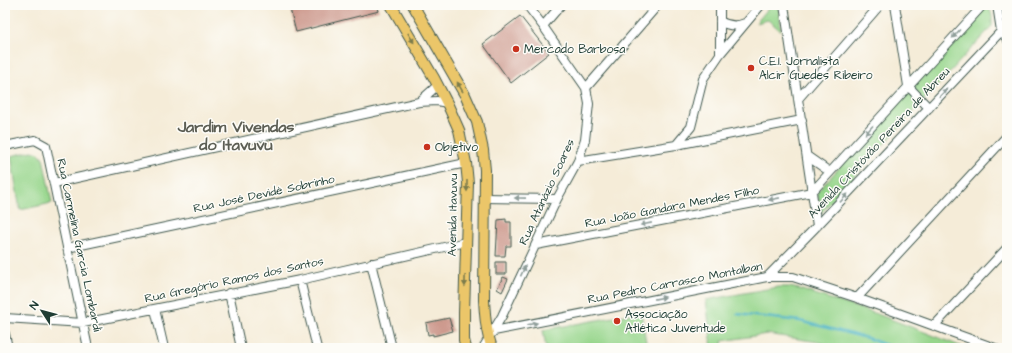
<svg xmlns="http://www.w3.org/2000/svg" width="1012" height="353" font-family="'Architects Daughter',sans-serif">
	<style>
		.green { fill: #97d68c; stroke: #5b8a60 }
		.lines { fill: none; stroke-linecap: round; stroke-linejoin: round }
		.stream { stroke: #46b2c3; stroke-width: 2.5 }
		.building { fill: #cd9a8e }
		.minor-casing { stroke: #3f574d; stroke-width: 10 }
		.major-casing { stroke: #3f574d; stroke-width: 12 }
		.minor { stroke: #fff; stroke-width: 8 }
		.major { stroke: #ebc669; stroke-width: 10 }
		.oneway { fill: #8f9e9a }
		.oneway2 { fill: #7b7b4c }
		.poi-dot { fill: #c8321e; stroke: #fdfcf7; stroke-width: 1.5 }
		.labels { text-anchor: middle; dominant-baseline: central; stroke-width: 3; stroke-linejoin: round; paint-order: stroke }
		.poi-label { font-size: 12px; fill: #1f3d34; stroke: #fdfcf7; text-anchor: start }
		.street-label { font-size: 12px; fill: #1f3d34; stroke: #fdfcf7 }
		.district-label { font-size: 16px; font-weight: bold; fill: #5c5e54; stroke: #fdfcf7 }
	</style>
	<rect width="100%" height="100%" fill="#fdfcf7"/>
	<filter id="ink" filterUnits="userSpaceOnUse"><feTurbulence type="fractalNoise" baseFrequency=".025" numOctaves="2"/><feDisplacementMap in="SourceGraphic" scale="8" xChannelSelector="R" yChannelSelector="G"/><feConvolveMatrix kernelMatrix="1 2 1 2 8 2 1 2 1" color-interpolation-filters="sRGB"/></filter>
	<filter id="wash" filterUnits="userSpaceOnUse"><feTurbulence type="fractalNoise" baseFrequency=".012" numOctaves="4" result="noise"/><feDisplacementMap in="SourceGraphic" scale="16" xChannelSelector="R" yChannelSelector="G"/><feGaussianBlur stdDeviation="0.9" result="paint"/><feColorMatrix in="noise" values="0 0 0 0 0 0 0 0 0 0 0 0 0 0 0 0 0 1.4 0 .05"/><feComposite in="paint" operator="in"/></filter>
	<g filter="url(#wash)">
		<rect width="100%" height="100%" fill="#f5ecd8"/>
		<path class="green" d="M771 5H779L781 31 768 20 756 23Z
			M986 6C993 11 992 18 992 26L821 213 817 192Z
			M32 151 39 153 43 158 52 203 20 210 11 156Z
			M778 287H789L799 289 877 314 927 333 965 348H837L818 342 767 334 722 341 723 348H712L706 300Z
			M641 312 647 348H546L543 330Z"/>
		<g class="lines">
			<path class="stream" d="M737 314 800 321 867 338 894 348"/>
		</g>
		<g id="blocks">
			<path class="building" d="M289 5H377L379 11 296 32Z
				M520 16 549 53 511 83 483 44Z
				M506 219V222H511V246H506L505 256H496L498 220Z
				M496 262H506V274H496Z
				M503 277 508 279 502 292 497 289Z
				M449 318 453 331 433 336V334L428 335 426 323Z"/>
		</g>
	</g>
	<g filter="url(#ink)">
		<use href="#blocks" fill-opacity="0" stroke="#3f574d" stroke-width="1"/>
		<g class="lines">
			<defs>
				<path id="minor" d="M720 5V54
					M784 5 817 226
					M895 5 908 86 929 108
					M997 5 1001 31 1007 39
					M720 21C728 26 736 27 745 23
					M543 26 561 5
					M586 88 658 5
					M798 99 880 5
					M419 102 438 85
					M676 145 691 127 703 79 720 54 761 5
					M5 146 35 140 46 146 88 348
					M807 156 830 172
					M578 161 676 145 802 120
					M54 183 419 102 437 101 447 103
					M484 198 557 199
					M536 245 812 192 983 5
					M67 248 466 163
					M371 263 392 348
					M767 277 817 226 1007 25
					M300 280 317 348
					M229 293 241 348
					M857 298 1007 136
					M155 309 164 348
					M5 318 83 323 300 280 466 242
					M934 326 1007 248
					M494 331 767 277H793L857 298 995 348
					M5 334 8 348
					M483 348 502 316 557 199 578 161 585 140 589 104 586 88 543 26 527 5"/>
				<path id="major" d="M391 5 434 78 447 103 459 130 466 163 468 183 464 313V340L466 348
					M413 5 465 95 477 122 483 150 485 170 484 300C485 316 486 332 492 348"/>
			</defs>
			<use href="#minor" class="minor-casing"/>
			<use href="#major" class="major-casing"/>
			<use href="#minor" class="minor"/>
			<use href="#major" class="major"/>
		</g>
		<defs><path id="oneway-solid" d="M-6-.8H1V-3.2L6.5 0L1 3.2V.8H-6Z"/></defs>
		<g class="oneway">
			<use href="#oneway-solid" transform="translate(956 34) rotate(132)"/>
			<use href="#oneway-solid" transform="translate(943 93) rotate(-47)"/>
			<use href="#oneway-solid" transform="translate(869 130) rotate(132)"/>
			<use href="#oneway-solid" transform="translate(520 198) rotate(-179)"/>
			<use href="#oneway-solid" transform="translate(844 198) rotate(-47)"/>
			<use href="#oneway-solid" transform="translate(774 199) rotate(169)"/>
			<use href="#oneway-solid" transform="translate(646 224) rotate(169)"/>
			<use href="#oneway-solid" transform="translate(523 271) rotate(-65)"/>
			<use href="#oneway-solid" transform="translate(660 298) rotate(-11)"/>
			<use href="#oneway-solid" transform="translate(532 324) rotate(-11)"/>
		</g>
		<g class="oneway2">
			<use href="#oneway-solid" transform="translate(411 38) rotate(59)"/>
			<use href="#oneway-solid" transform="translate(460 87) rotate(-120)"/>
			<use href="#oneway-solid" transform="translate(467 186) rotate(90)"/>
			<use href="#oneway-solid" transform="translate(465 281) rotate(91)"/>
		</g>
	</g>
	<g class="poi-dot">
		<circle cx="516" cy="49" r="4"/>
		<circle cx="751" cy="68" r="4"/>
		<circle cx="427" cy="147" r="4"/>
		<circle cx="617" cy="321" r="4"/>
	</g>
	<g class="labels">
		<g class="poi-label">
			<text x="524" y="49">Mercado Barbosa</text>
			<text x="759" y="61">C.E.I. Jornalista<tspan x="759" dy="14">Alcir Guedes Ribeiro</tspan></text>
			<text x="435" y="147">Objetivo</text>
			<text x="625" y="314">Associação<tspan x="625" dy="14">Atlética Juventude</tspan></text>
		</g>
		<g class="street-label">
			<text transform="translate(879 143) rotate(-47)">Avenida Cristóvão Pereira de Abreu</text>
			<text transform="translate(547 192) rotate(-65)">Rua Atanázio Soares</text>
			<text transform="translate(264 194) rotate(-12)">Rua José Devidé Sobrinho</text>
			<text transform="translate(672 207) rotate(-11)">Rua João Gandara Mendes Filho</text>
			<text transform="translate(453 215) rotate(-89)">Avenida Itavuvu</text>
			<text transform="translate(79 245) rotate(78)">Rua Carmelina Garcia Lombardi</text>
			<text transform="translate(234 280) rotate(-12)">Rua Gregório Ramos dos Santos</text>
			<text transform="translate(675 283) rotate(-11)">Rua Pedro Carrasco Montalban</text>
		</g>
		<g class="district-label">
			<text x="236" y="127">Jardim Vivendas<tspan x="236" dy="18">do Itavuvu</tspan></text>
		</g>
	</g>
	<rect width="1012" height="353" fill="none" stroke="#fdfcf7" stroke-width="20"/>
	<g transform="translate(42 311) rotate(306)" stroke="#fdfcf7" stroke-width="3" paint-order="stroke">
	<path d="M0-3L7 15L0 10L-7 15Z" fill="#1f3d34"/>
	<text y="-6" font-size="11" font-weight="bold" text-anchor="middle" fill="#1f3d34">N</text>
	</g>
</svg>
